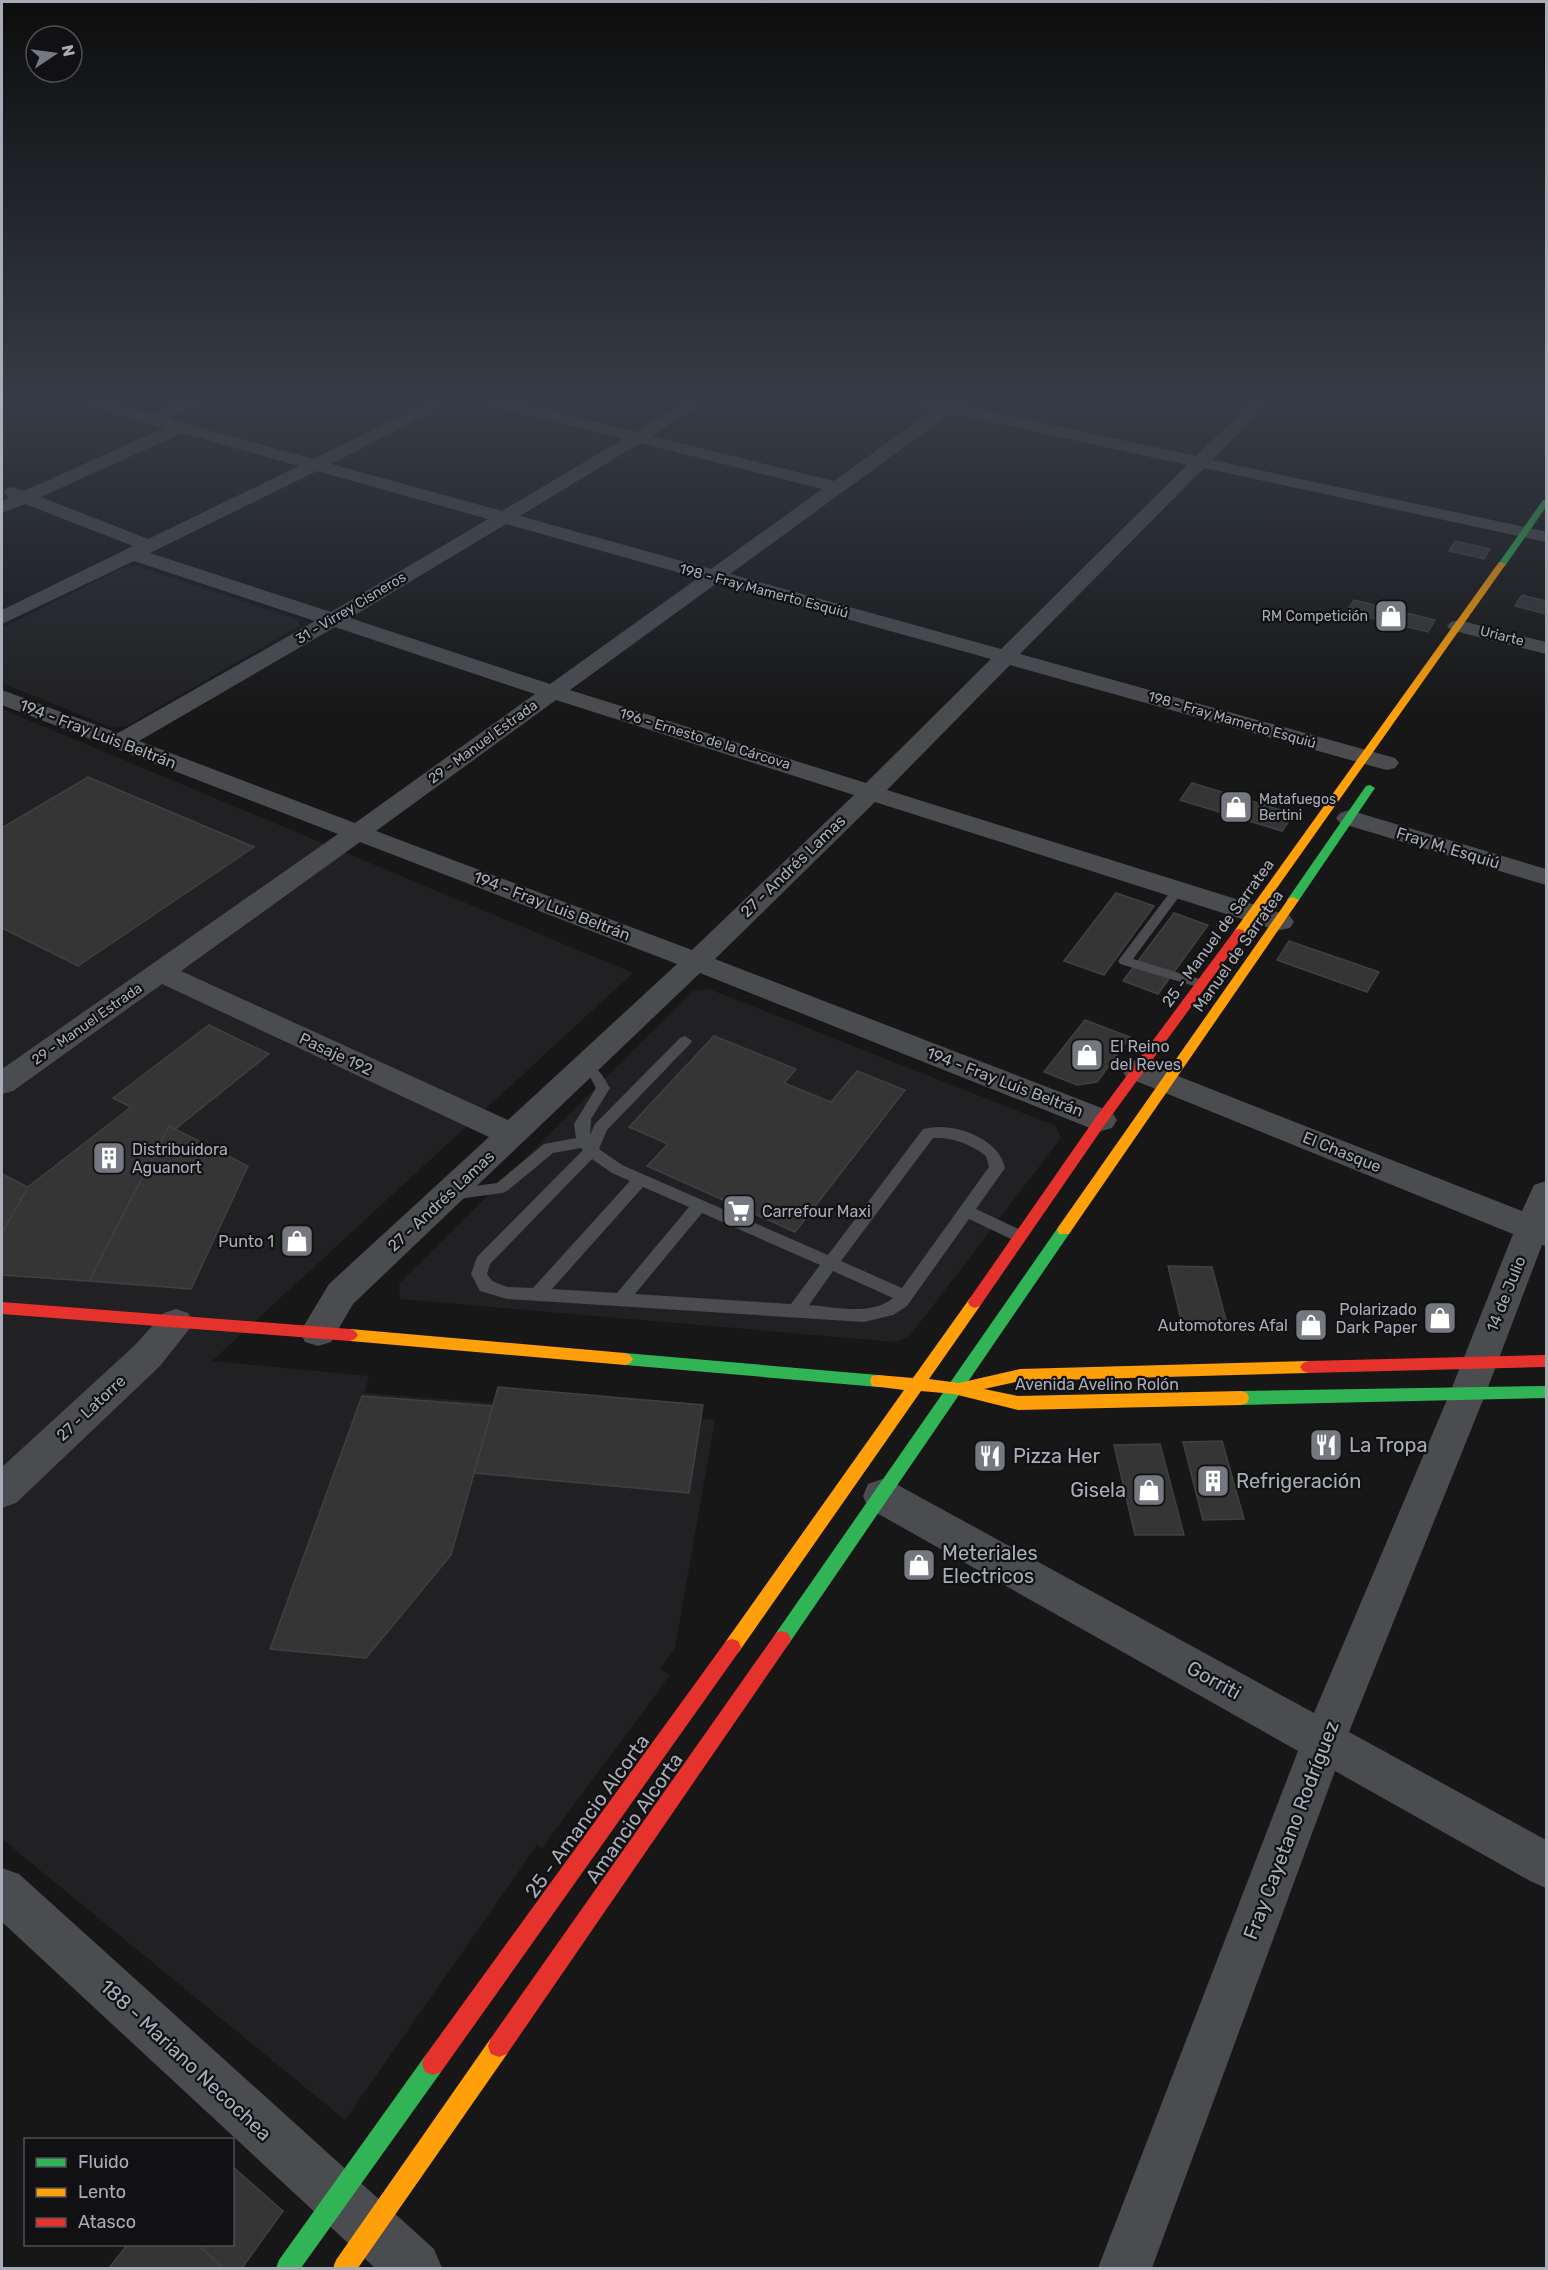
<svg xmlns="http://www.w3.org/2000/svg" width="1548" height="2270" font-family="Rubik,sans-serif">
	<style>
		.built { fill: #212123 }
		.building { fill: #353536; stroke: #3f4043; stroke-width: 1.5 }
		.lines { fill: none; stroke-linecap: round; stroke-linejoin: round }
		.lane { fill: #4b4c50; fill-rule: evenodd }
		.street { fill: #4b4c50; fill-rule: evenodd }
		.fast { fill: #30b455; fill-rule: evenodd }
		.slow { fill: #ff9f0a; fill-rule: evenodd }
		.jam { fill: #e5322d; fill-rule: evenodd }
		.labels { text-anchor: middle; dominant-baseline: central; stroke-width: 4.5; stroke-linejoin: round; paint-order: stroke }
		.far-street-label { font-size: 14px; fill: #a8adb8; stroke: #111113 }
		.far-poi-label { font-size: 14px; fill: #a8adb8; stroke: #111113; text-anchor: end }
		.street-label { font-size: 16px; fill: #a8adb8; stroke: #111113 }
		.poi-label { font-size: 16px; fill: #a8adb8; stroke: #111113; text-anchor: start }
		.near-poi-label { font-size: 20px; fill: #a8adb8; stroke: #111113; text-anchor: start }
		.near-street-label { font-size: 20px; fill: #a8adb8; stroke: #111113 }
	</style>
	<rect width="100%" height="100%" fill="#171717"/>
	<path class="built" d="M135 566 299 620V626L127 726 112 728 2 683V628L123 568Z
		M2 709 633 973 212 1361 369 1376 364 1393 715 1420 675 1648 660 1669 670 1675 542 1848 537 1845 345 2120 2 1839Z
		M709 989 1056 1126 1061 1138 909 1337 895 1342 400 1299 399 1284 693 991Z"/>
	<path class="building" d="M1455 541 1490 549 1484 559 1449 551Z
		M1522 595 1546 601V614L1515 606Z
		M1354 600 1435 620 1428 632 1346 612Z
		M88 777 254 847 78 966 2 928V828Z
		M1192 783 1294 814 1282 831 1180 800Z
		M1116 893 1154 906 1104 975 1064 961Z
		M1174 913 1208 925 1158 994 1123 981Z
		M1289 941 1379 972 1367 992 1277 960Z
		M1085 1020 1130 1037 1097 1082 1077 1085 1044 1072Z
		M209 1025 269 1054 175 1129 169 1126 89 1281 2 1275V1233L28 1187 131 1107 113 1098Z
		M714 1036 796 1069 784 1083 831 1102 857 1071 905 1090 795 1232 647 1166 668 1144 629 1127Z
		M169 1126 248 1166 191 1289 89 1281Z
		M2 1174 28 1187 2 1233Z
		M1168 1266 1212 1267 1228 1328H1183Z
		M498 1387 703 1405 689 1493 474 1473Z
		M362 1396 493 1406 451 1555 366 1658 270 1649Z
		M1222 1441 1244 1519 1203 1520 1183 1442Z
		M1160 1444 1184 1535H1135L1114 1445Z
		M232 2166 283 2211 242 2268H223L197 2244H232Z
		M128 2244H197L223 2268H109Z"/>
	<g class="lines">
		<path class="lane" d="M1178 886 1184 890 1133 959 1206 981 1208 984 1201 988 1120 964 1118 961 1174 887Z
			M685 1036 692 1041 690 1044 607 1130 599 1149 622 1165 828 1255 923 1129C951 1121 999 1137 1005 1168L976 1209 1025 1232 1027 1236 1025 1240H1013L969 1219 907 1306 893 1315 864 1322 507 1299 480 1291 471 1274 477 1257 583 1150 581 1148 553 1153 507 1191 502 1193 451 1200 445 1198 443 1194 445 1190 497 1183 544 1144 576 1138 574 1124 596 1088 590 1077 577 1068 579 1065C595 1060 603 1076 610 1088L591 1119 590 1135 595 1124 680 1038ZM933 1138C952 1137 971 1144 986 1156L989 1167 902 1288 841 1261ZM592 1159 612 1173 630 1181 533 1288 507 1287 492 1281 487 1274 490 1264ZM643 1187 689 1207 617 1293 552 1289ZM702 1213 820 1265 791 1304 635 1294ZM833 1271 893 1298C872 1316 835 1307 809 1305Z"/>
		<path class="street" d="M64 397H91L152 414 191 397H214L169 419 313 459 439 397H461L331 464 502 511 623 439 469 400 467 397H496L635 432 693 397H713L652 436 834 481 934 409 894 400 892 397H924L945 402 951 397H970L961 405 1196 456 1258 397H1276L1212 460 1543 531 1546 532V542L1204 468 1020 654 1395 758 1399 763 1395 768 1387 770 1379 768 1010 665 887 790 1290 916 1294 922 1290 928 1280 930 1270 928 875 802 715 959 1112 1112 1117 1120 1112 1128 1101 1131 1090 1128 700 973 353 1304 331 1342 318 1346 305 1342 300 1332 329 1284 489 1137 162 984 13 1091 2 1094V1069L338 834 2 705V690L118 733 315 621 134 561 2 624V610L133 546 25 504 2 513V501L9 498 4 493 6 489 13 487 24 491 164 428 66 400ZM951 413 1187 465 1001 649 730 574ZM182 433 299 466 148 539 41 497ZM640 443 822 489 711 569 520 516ZM317 471 488 519 331 612 150 553ZM506 524 698 578 550 684 350 618ZM717 583 991 659 866 783 570 690ZM335 627 535 694 355 823 139 741ZM556 700 854 795 692 950 376 831ZM360 842 677 964 508 1120 181 971Z
			M1458 620 1546 642V654L1451 630 1447 626 1451 622Z
			M1349 810 1546 869V885L1340 823 1336 818 1340 813Z
			M1137 1060 1522 1211 1534 1185 1546 1181V1246L1542 1245 1485 1395 1349 1732 1546 1840V1888L1530 1881 1335 1771 1152 2268H1098L1298 1751 868 1508 863 1496 868 1484 882 1479 896 1484 1314 1713 1449 1395 1513 1234 1126 1077 1122 1070 1126 1063Z
			M176 1309 188 1313 194 1323 160 1366 16 1503 2 1508V1467L134 1346 164 1313Z
			M2 1868 19 1874 434 2249 442 2268H375L2 1922Z"/>
		<path class="fast" d="M1543 500H1546V507L1505 566H1499L1498 564Z
			M1370 785 1375 788 1299 900 1297 902H1289L1287 900 1366 786Z
			M1064 1225 1069 1226 1071 1230 1069 1234 788 1645 782 1647 776 1645 773 1639 776 1633 1059 1226Z
			M625 1353 878 1375 884 1376 886 1381 884 1386 878 1387 625 1365 620 1363 617 1359 620 1355Z
			M1546 1386V1398L1241 1405 1235 1403 1233 1398 1235 1393 1241 1391Z
			M433 2053 441 2056 444 2064 441 2072 301 2268H276L279 2260 425 2056Z"/>
		<path class="slow" d="M1499 562 1506 564 1243 936H1235L1233 933 1235 930Z
			M1293 897 1299 900 1069 1234H1059L1057 1230 1059 1226 1289 898Z
			M975 1296 980 1298 982 1302 980 1306 929 1379 959 1383 1020 1369 1308 1361 1313 1363 1316 1367 1313 1371 1308 1373 1020 1381 984 1389 1018 1396 1241 1391 1247 1393 1249 1398 1247 1403 1241 1405 1018 1410 954 1394 921 1391 738 1653 732 1655 726 1653 723 1647 726 1641 904 1390 872 1386 870 1381 872 1376 878 1375 913 1378 970 1298Z
			M350 1329 625 1353 630 1355 633 1359 630 1363 625 1365 350 1341 345 1339 342 1335 345 1331Z
			M499 2035 507 2038 510 2046 507 2054 358 2268H333L336 2260 491 2038Z"/>
		<path class="jam" d="M1239 929 1243 930 1245 933 1243 936 1106 1123 980 1306 975 1308 970 1306 968 1302 970 1298 1096 1117 1235 930Z
			M2 1302 350 1329 355 1331 358 1335 355 1339 350 1341 2 1314Z
			M1546 1355V1367L1308 1373 1303 1371 1300 1367 1303 1363 1308 1361Z
			M782 1631 788 1633 791 1639 788 1645 507 2054 499 2057 491 2054 488 2046 491 2038 776 1633Z
			M732 1639 738 1641 741 1647 738 1653 441 2072 433 2075 425 2072 422 2064 425 2056 726 1641Z"/>
	</g>
	<linearGradient id="sky" x2="0" y2="1"><stop stop-color="#0d0d0d"/><stop offset="0.56" stop-color="#363c47"/><stop offset="1" stop-color="#363c47" stop-opacity="0"/></linearGradient>
	<rect width="1548" height="715" fill="url(#sky)"/>
	<defs>
		<symbol id="shop-square" viewBox="-11 -11 22 22"><rect x="-9" y="-9" width="18" height="18" rx="4" fill="#757880" stroke="#111113"/><path d="M-5-2.5h2.3a2.7 3.5 0 0 1 5.4 0H5L5.5 6h-11ZM-1.5-2.5h3a1.5 2.3 0 0 0-3 0Z" fill="#fff"/></symbol>
		<symbol id="building-square" viewBox="-11 -11 22 22"><rect x="-9" y="-9" width="18" height="18" rx="4" fill="#757880" stroke="#111113"/><path d="M-4-6H4V6H1V3H-1V6H-4ZM-2.5-4.3h1.7v1.8h-1.7ZM.8-4.3h1.7v1.8H.8ZM-2.5-1h1.7V.8h-1.7ZM.8-1h1.7V.8H.8Z" fill="#fff"/></symbol>
		<symbol id="supermarket-square" viewBox="-11 -11 22 22"><rect x="-9" y="-9" width="18" height="18" rx="4" fill="#757880" stroke="#111113"/><path d="M-6-5.5h2.5l.6 2H6L4.5 2H-2.5L-4.4-4H-6ZM-1.5 3.2a1.3 1.3 0 1 0 .1 0ZM3 3.2a1.3 1.3 0 1 0 .1 0Z" fill="#fff"/></symbol>
		<symbol id="restaurant-square" viewBox="-11 -11 22 22"><rect x="-9" y="-9" width="18" height="18" rx="4" fill="#757880" stroke="#111113"/><path d="M-5-6h1v4h1v-4h1v4h1v-4h1v5L-1.5 .5V6h-2V.5L-5-1ZM5-6V6H3V1.5H1.5Q1.5-4 5-6Z" fill="#fff"/></symbol>
	</defs>
	<g fill-rule="evenodd">
		<use href="#shop-square" x="1372" y="597" width="38" height="38"/>
		<use href="#shop-square" x="1217" y="788" width="38" height="38"/>
		<use href="#shop-square" x="1068" y="1036" width="38" height="38"/>
		<use href="#building-square" x="90" y="1139" width="38" height="38"/>
		<use href="#supermarket-square" x="720" y="1192" width="38" height="38"/>
		<use href="#shop-square" x="278" y="1222" width="38" height="38"/>
		<use href="#shop-square" x="1421" y="1299" width="38" height="38"/>
		<use href="#shop-square" x="1292" y="1306" width="38" height="38"/>
		<use href="#restaurant-square" x="1307" y="1426" width="38" height="38"/>
		<use href="#restaurant-square" x="971" y="1437" width="38" height="38"/>
		<use href="#building-square" x="1194" y="1462" width="38" height="38"/>
		<use href="#shop-square" x="1130" y="1471" width="38" height="38"/>
		<use href="#shop-square" x="900" y="1546" width="38" height="38"/>
	</g>
	<g class="labels">
		<g class="far-street-label">
			<text transform="translate(764 591) rotate(15)">198 - Fray Mamerto Esquiú</text>
			<text transform="translate(351 608) rotate(-31)">31 - Virrey Cisneros</text>
			<text transform="translate(1502 636) rotate(14)">Uriarte</text>
			<text transform="translate(1232 720) rotate(16)">198 - Fray Mamerto Esquiú</text>
			<text transform="translate(705 739) rotate(17)">196 - Ernesto de la Cárcova</text>
			<text transform="translate(483 742) rotate(-36)">29 - Manuel Estrada</text>
			<text transform="translate(87 1024) rotate(-35)">29 - Manuel Estrada</text>
		</g>
		<g class="far-poi-label">
			<text x="1368" y="616">RM Competición</text>
			<text x="1259" y="799" text-anchor="start">Matafuegos<tspan x="1259" dy="16">Bertini</tspan></text>
		</g>
		<g class="street-label">
			<text transform="translate(98 734) rotate(21)">194 - Fray Luis Beltrán</text>
			<text transform="translate(1448 848) rotate(17)">Fray M. Esquiú</text>
			<text transform="translate(793 866) rotate(-44)">27 - Andrés Lamas</text>
			<text transform="translate(552 906) rotate(21)">194 - Fray Luis Beltrán</text>
			<text transform="translate(1218 933) rotate(-54)">25 - Manuel de Sarratea</text>
			<text transform="translate(1238 951) rotate(-55)">Manuel de Sarratea</text>
			<text transform="translate(336 1054) rotate(25)">Pasaje 192</text>
			<text transform="translate(1005 1082) rotate(21)">194 - Fray Luis Beltrán</text>
			<text transform="translate(1342 1152) rotate(22)">El Chasque</text>
			<text transform="translate(441 1201) rotate(-43)">27 - Andrés Lamas</text>
			<text transform="translate(1506 1294) rotate(-68)">14 de Julio</text>
			<text x="1097" y="1384">Avenida Avelino Rolón</text>
			<text transform="translate(91 1408) rotate(-43)">27 - Latorre</text>
		</g>
		<g class="poi-label">
			<text x="1110" y="1046">El Reino<tspan x="1110" dy="18">del Reves</tspan></text>
			<text x="132" y="1149">Distribuidora<tspan x="132" dy="18">Aguanort</tspan></text>
			<text x="762" y="1211">Carrefour Maxi</text>
			<text x="274" y="1241" text-anchor="end">Punto 1</text>
			<text x="1417" y="1309" text-anchor="end">Polarizado<tspan x="1417" dy="18">Dark Paper</tspan></text>
			<text x="1288" y="1325" text-anchor="end">Automotores Afal</text>
		</g>
		<g class="near-poi-label">
			<text x="1349" y="1445">La Tropa</text>
			<text x="1013" y="1456">Pizza Her</text>
			<text x="1236" y="1481">Refrigeración</text>
			<text x="1126" y="1490" text-anchor="end">Gisela</text>
			<text x="942" y="1553">Meteriales<tspan x="942" dy="23">Electricos</tspan></text>
		</g>
		<g class="near-street-label">
			<text transform="translate(1214 1680) rotate(29)">Gorriti</text>
			<text transform="translate(587 1816) rotate(-54)">25 - Amancio Alcorta</text>
			<text transform="translate(634 1818) rotate(-55)">Amancio Alcorta</text>
			<text transform="translate(1291 1830) rotate(-69)">Fray Cayetano Rodríguez</text>
			<text transform="translate(186 2060) rotate(43)">188 - Mariano Necochea</text>
		</g>
	</g>
	<rect width="1548" height="2270" fill="none" stroke="#a8adb8" stroke-width="6"/>
	<rect x="24" y="2138" width="210" height="108" fill="#111113" stroke="#4d4f55" stroke-width="1.5"/>
	<rect x="36" y="2158" width="30" height="9" fill="#30b455" stroke="#4d4f55" stroke-width="1.5"/>
	<text x="78" y="2168" font-size="18" fill="#a8adb8">Fluido</text>
	<rect x="36" y="2188" width="30" height="9" fill="#ff9f0a" stroke="#4d4f55" stroke-width="1.5"/>
	<text x="78" y="2198" font-size="18" fill="#a8adb8">Lento</text>
	<rect x="36" y="2218" width="30" height="9" fill="#e5322d" stroke="#4d4f55" stroke-width="1.5"/>
	<text x="78" y="2228" font-size="18" fill="#a8adb8">Atasco</text>
	<g transform="translate(54 54) rotate(77)"><circle r="28" fill="#111113" stroke="#4d4f55" stroke-width="1.5"/>
	<path d="M0-4.5L10 22L0 15L-10 22Z" fill="#757880"/>
	<text y="-9" font-size="16" font-weight="bold" text-anchor="middle" fill="#a8adb8">N</text>
	</g>
</svg>
